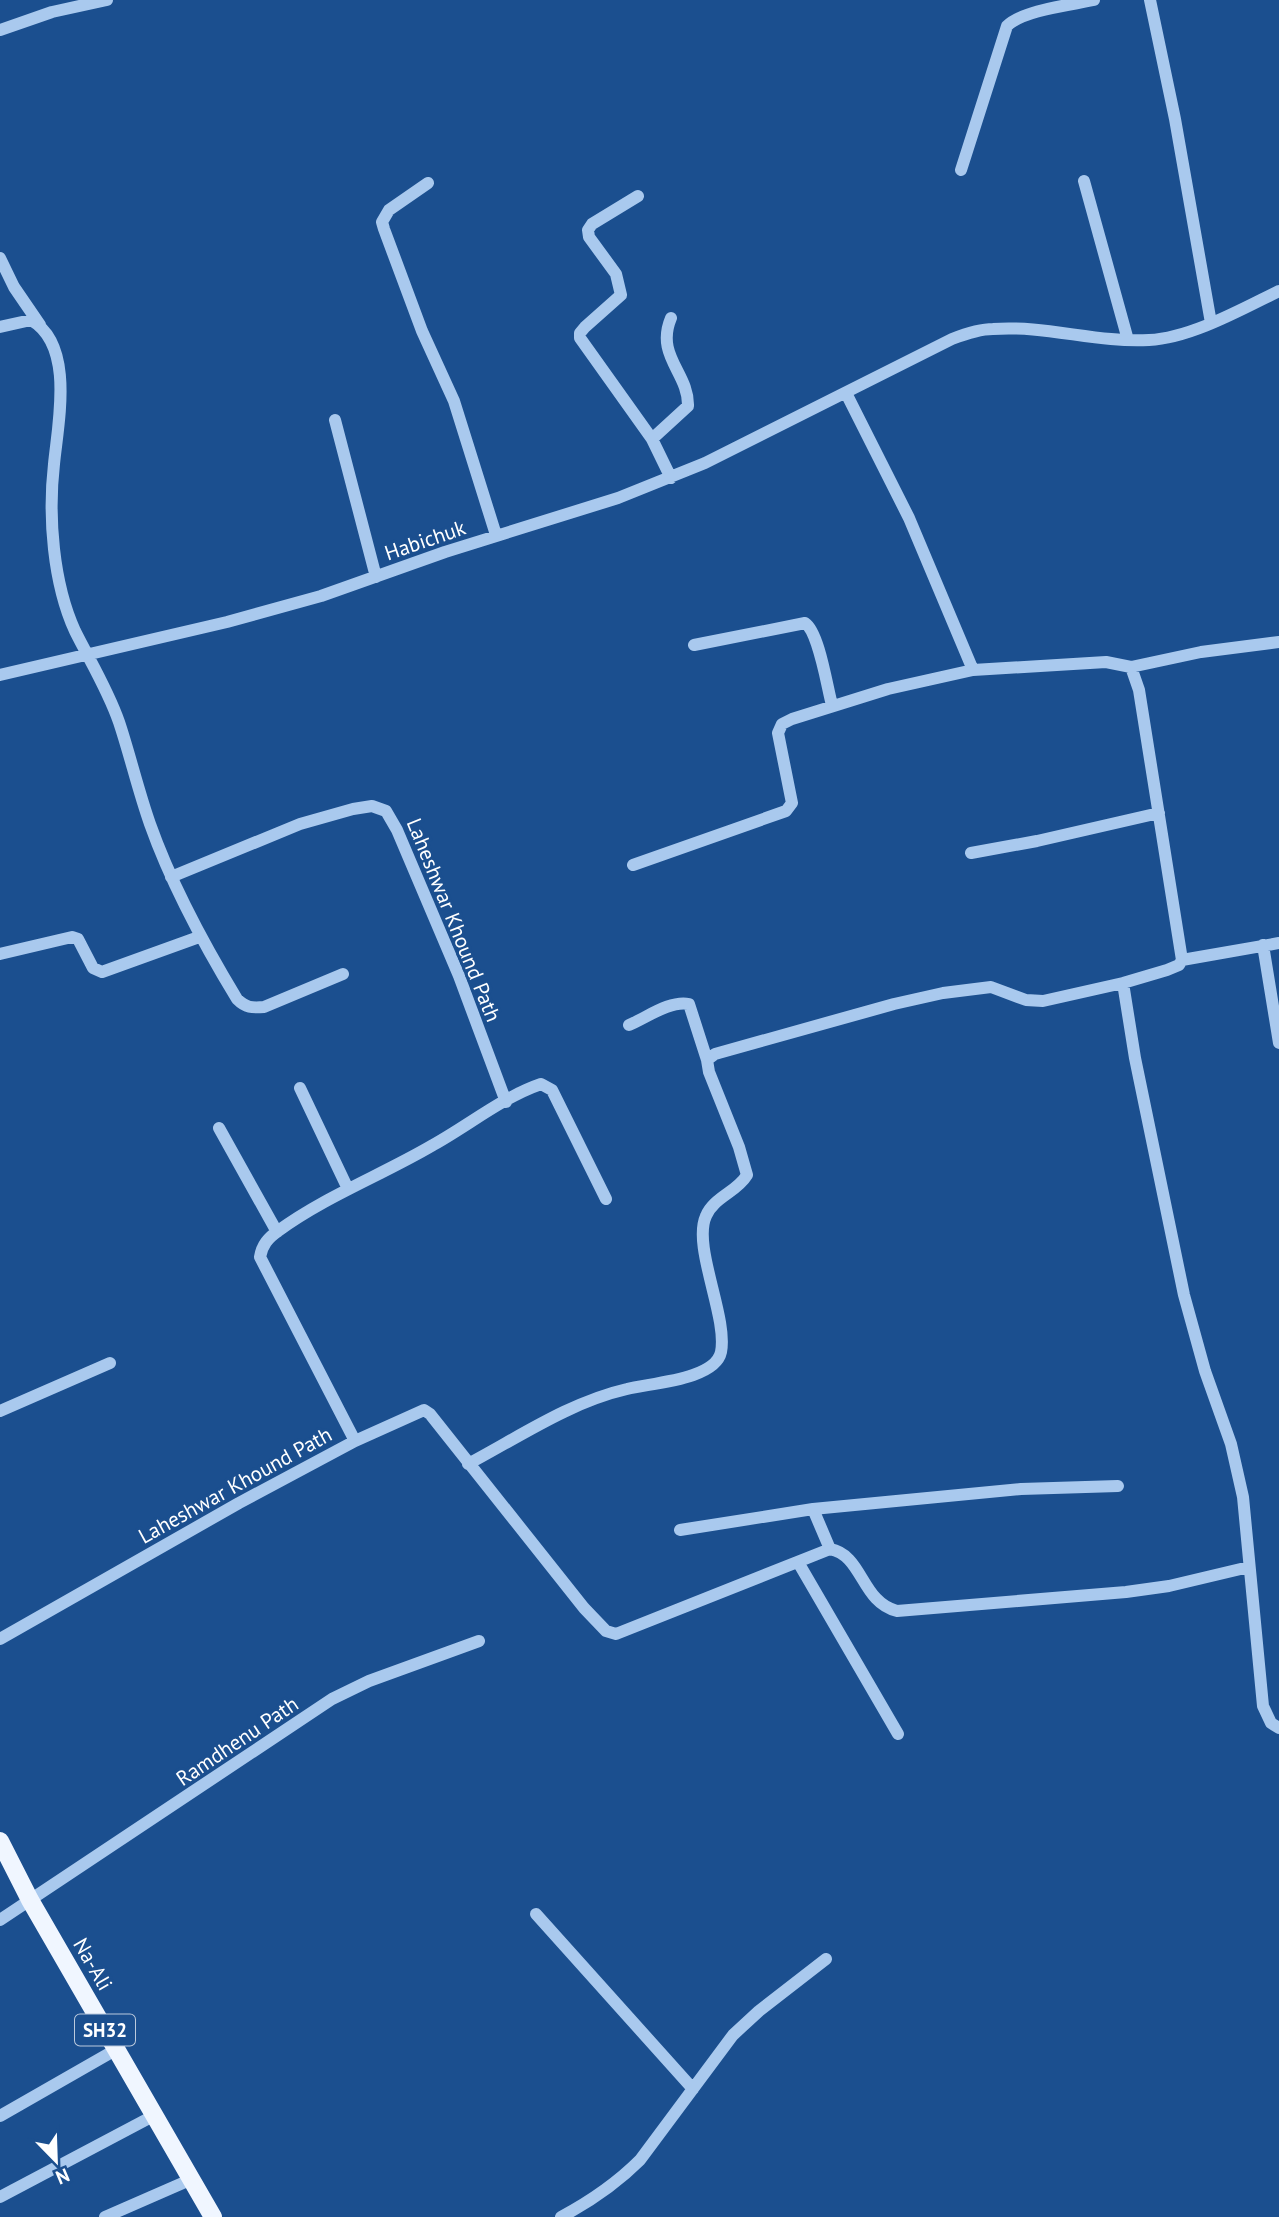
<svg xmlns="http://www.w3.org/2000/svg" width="1279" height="2217" font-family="'PT Sans',sans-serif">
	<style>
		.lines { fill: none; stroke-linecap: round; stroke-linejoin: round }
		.minor { stroke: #a9c9ee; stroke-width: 12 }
		.major { stroke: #f0f6ff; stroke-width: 18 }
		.labels { text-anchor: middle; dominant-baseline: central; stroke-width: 6; stroke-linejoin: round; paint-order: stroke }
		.shield { fill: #1b4f8f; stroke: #bbcadd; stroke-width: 2 }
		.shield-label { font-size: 19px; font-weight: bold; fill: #fff }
		.street-label { font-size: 21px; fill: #fff; stroke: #1b4f8f }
	</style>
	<rect width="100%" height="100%" fill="#1b4f8f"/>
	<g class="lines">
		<path class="minor" d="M1150 0 1175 119 1211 323
			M0 30 52 12 107 0
			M961 170 1007 26C1023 10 1071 5 1094 0
			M1084 181 1128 340
			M428 183 389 210 382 222 384 229 422 331 454 401 496 535
			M638 196 592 224 588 230 589 237 616 274 621 295 585 327 580 333V338L652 439 671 478
			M0 258 14 287 40 325
			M0 327 31 320C75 345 58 423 54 464 48 516 53 583 75 631 90 661 108 690 119 722 130 755 138 790 150 824 172 886 203 943 237 999 246 1008 252 1008 264 1007L343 974
			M846 393 909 518 973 670
			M335 420 376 577
			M652 439 688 406C689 373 655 356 671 318
			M694 645 805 623C819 632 827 687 832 705
			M1131 667 1201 652 1279 642
			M0 675 227 622 321 596 445 552 618 498 705 463 952 339C965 334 979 329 993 329 1045 325 1097 343 1149 340 1191 338 1242 309 1279 291
			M971 853 1037 841 1159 813
			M171 877 300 824 353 809 372 806 386 811 397 830 459 976 506 1102
			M1263 945 1279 1043
			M0 954 72 937 78 939 93 968 102 972 199 937
			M1182 960 1279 943
			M1123 983 1135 1058 1184 1295 1205 1371 1231 1444 1243 1497 1263 1706 1271 1723 1279 1728
			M629 1025C646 1018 670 1000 689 1004L707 1060
			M300 1088 348 1189
			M219 1128 277 1232
			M0 1411 110 1363
			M355 1441 260 1257C262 1245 268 1238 278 1231 326 1196 382 1175 433 1145 469 1125 503 1097 541 1084L552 1090 606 1199
			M468 1464C519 1437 570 1402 627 1389 650 1383 715 1380 721 1352 728 1317 692 1246 706 1216 714 1197 737 1192 747 1175L739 1147 709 1072 707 1060 715 1054 894 1004 943 993 991 987 1026 1000 1043 1001 1123 983 1167 970 1179 965 1182 960 1139 690 1131 667 1106 662 973 670 888 689 792 719 782 724 778 733 792 803 786 811 633 865
			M813 1509 1021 1489 1118 1486
			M680 1530 813 1509 830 1549
			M798 1562 898 1734
			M0 1639 239 1503 355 1441 424 1410 430 1414 584 1608 606 1631 616 1634 830 1549C863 1555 861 1602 897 1611L1126 1592 1169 1586 1249 1567
			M536 1914 693 2089
			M0 1920 332 1699 369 1681 479 1641
			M0 2116 117 2049
			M0 2197 155 2115
			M105 2217 192 2179
			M561 2217C591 2201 616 2184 640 2160L733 2035 759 2011 826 1959"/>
		<path class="major" d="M0 1841 30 1900 213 2217"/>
	</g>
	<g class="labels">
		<rect class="shield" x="75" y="2014.5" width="60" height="31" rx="5"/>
		<g class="shield-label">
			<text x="105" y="2030">SH32</text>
		</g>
		<g class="street-label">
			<text transform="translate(425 540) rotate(-19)">Habichuk</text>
			<text transform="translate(454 920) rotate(68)">Laheshwar Khound Path</text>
			<text transform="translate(235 1485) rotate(-29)">Laheshwar Khound Path</text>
			<text transform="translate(237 1741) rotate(-34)">Ramdhenu Path</text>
			<text transform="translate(93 1964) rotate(60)">Na-Ali</text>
		</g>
	</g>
	<g transform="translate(56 2161) rotate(157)" stroke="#1b4f8f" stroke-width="5" paint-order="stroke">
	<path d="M0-5L12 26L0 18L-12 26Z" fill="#ffffff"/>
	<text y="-10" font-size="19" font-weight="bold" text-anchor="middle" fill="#ffffff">N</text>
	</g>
</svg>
